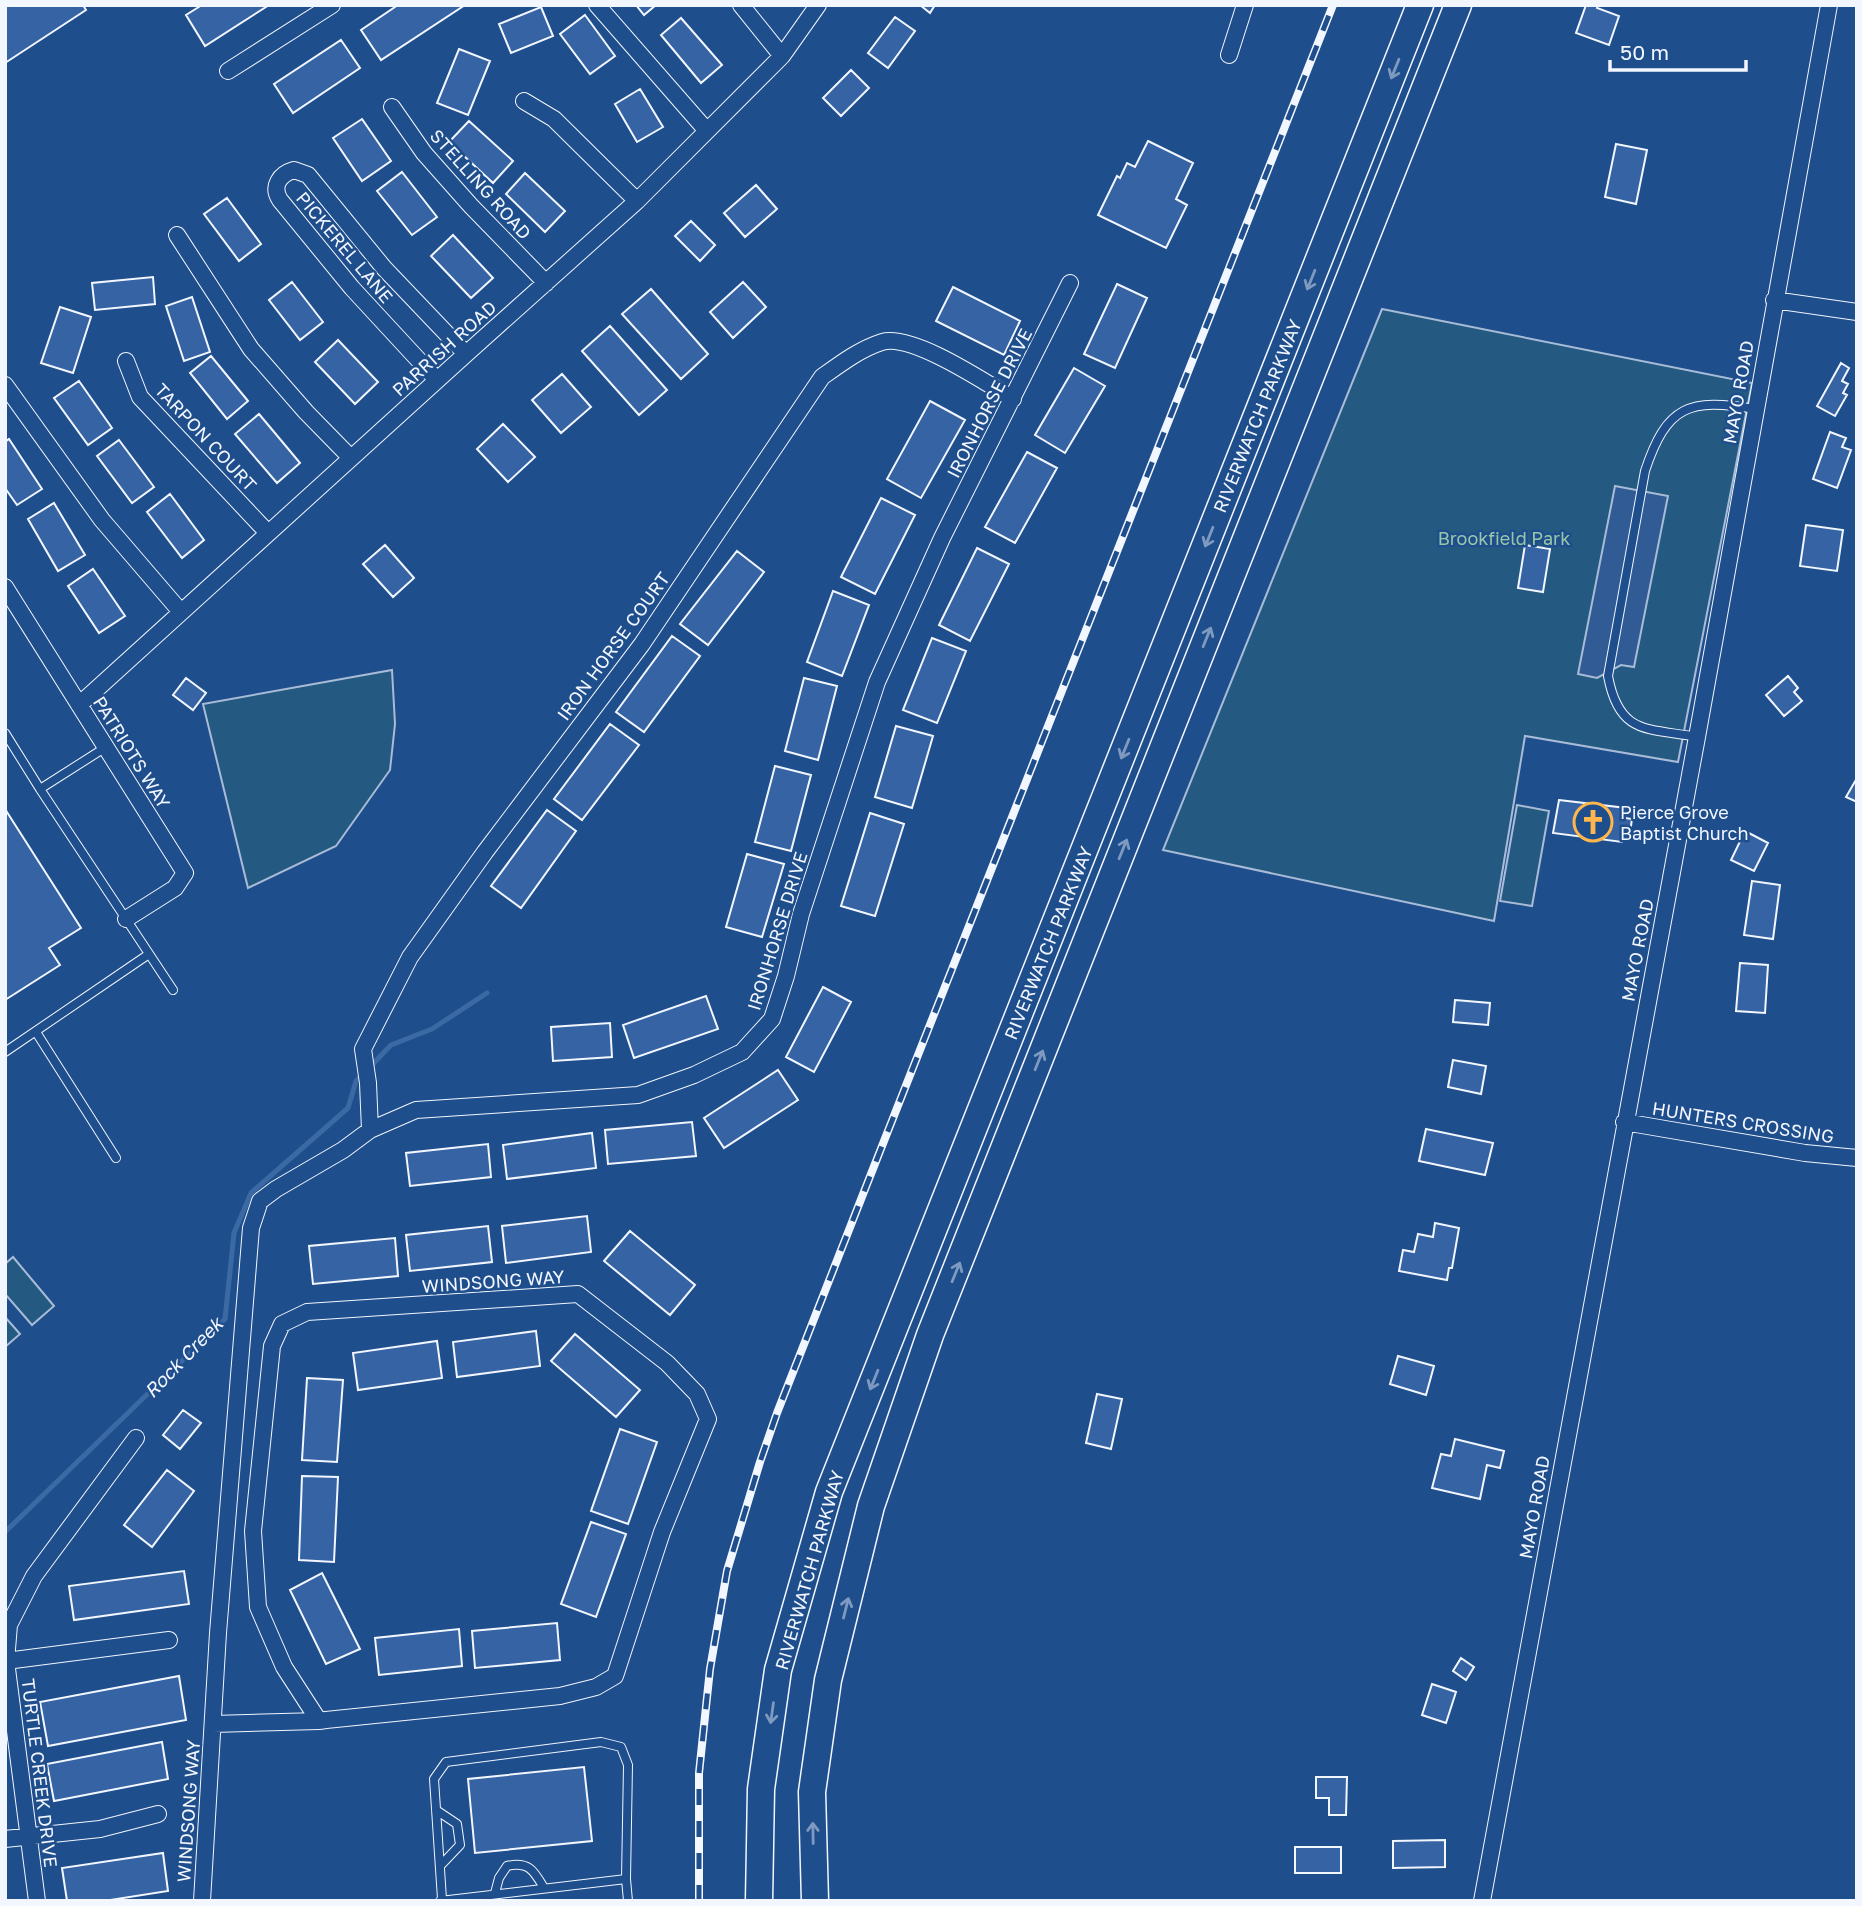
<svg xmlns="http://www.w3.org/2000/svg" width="1862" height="1906" font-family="'Golos Text',sans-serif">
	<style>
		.green { fill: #245a82; stroke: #a8bbd7; stroke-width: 2 }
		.parking { fill: #305b95; stroke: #a8bbd7; stroke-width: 2 }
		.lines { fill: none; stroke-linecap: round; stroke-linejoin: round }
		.stream { stroke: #3b69a3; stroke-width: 5 }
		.building { fill: #3563a3; stroke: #f2f6ff; stroke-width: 2 }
		.service-casing { stroke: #f2f6ff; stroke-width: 10 }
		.minor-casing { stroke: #f2f6ff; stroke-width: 18 }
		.primary-casing { stroke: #f2f6ff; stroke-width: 29 }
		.service { stroke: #1f4e8c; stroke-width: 8 }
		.minor { stroke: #1f4e8c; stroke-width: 16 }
		.primary { stroke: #1f4e8c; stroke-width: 26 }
		.rail-casing { stroke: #f2f6ff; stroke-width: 8 }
		.rail { stroke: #1f4e8c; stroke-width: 5; stroke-dasharray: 16; stroke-linecap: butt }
		.oneway { stroke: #7e9ac0 }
		.labels { text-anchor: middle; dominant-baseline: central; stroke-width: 5; stroke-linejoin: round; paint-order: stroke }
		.street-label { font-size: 18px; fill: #f2f6ff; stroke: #1f4e8c }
		.park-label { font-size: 18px; fill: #97c8a6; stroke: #1f4e8c }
		.poi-label { font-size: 18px; fill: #f2f6ff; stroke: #1f4e8c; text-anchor: start }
		.water-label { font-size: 19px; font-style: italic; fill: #f2f6ff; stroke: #1f4e8c }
	</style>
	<rect width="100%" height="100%" fill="#1f4e8c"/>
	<path class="green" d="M1382 309 1752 383 1678 762 1525 736 1494 921 1163 850Z
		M392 670 395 724 390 770 336 846 248 888 203 704Z
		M1517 805 1549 811 1532 906 1500 901Z
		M13 1257 54 1306 32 1325 5 1294V1264Z
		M5 1317 20 1334 5 1347Z"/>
	<path class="parking" d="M1615 486 1668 496 1634 667 1621 665 1597 678 1578 674Z"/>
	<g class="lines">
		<path class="stream" d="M370 1067 391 1045 432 1029 487 993
			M5 1532 225 1319 234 1233 251 1193 348 1108 356 1081 363 1074"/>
	</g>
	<path class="building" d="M5 5H83L86 10 5 63Z
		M202 5H269L205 46 186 15Z
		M398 5H465L381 60 361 30Z
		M636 5H656L644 15Z
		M920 5H935L930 13Z
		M1586 5H1598L1597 8 1619 16 1609 45 1576 33Z
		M541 7 553 36 511 53 499 24Z
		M585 15 615 56 590 74 560 34Z
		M895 17 915 31 888 68 868 53Z
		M681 18 722 65 701 83 661 35Z
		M341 40 360 68 293 113 274 84Z
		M459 49 490 61 468 115 437 103Z
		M851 70 869 88 841 116 823 98Z
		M640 89 663 127 637 142 615 104Z
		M362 119 391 161 362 181 333 138Z
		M469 121 513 161 493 183 449 142Z
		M1148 141 1193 163 1176 199 1187 205 1166 248 1098 215 1117 176 1120 178 1127 163 1135 167Z
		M1616 144 1647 150 1636 204 1605 197Z
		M402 172 437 217 412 235 377 191Z
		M525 173 565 211 545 232 506 194Z
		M756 185 777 209 745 237 724 213Z
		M227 198 261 244 239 261 204 214Z
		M691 221 715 245 700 261 675 236Z
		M453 235 493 278 471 298 431 256Z
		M153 277 155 304 95 310 92 283Z
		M292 282 323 322 300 340 269 300Z
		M743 282 766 307 733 338 710 312Z
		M1117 284 1147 298 1115 368 1084 354Z
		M953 287 1020 321 1004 355 936 321Z
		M651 289 708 354 681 379 622 314Z
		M192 297 210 352 184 361 166 306Z
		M60 307 91 317 73 373 41 363Z
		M610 326 667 390 639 415 582 351Z
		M338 340 378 382 355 404 315 362Z
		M211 356 248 401 227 419 190 373Z
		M1841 363 1849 368 1842 381 1848 384 1843 393 1847 395 1835 416 1817 406Z
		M1074 368 1105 386 1065 453 1035 435Z
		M562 374 591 407 561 433 532 400Z
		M79 381 112 428 88 445 54 398Z
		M930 401 965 420 921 498 887 479Z
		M259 414 300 463 277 483 235 434Z
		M503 424 535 457 508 482 477 449Z
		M1830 432 1846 438 1842 447 1851 450 1837 488 1813 479Z
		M9 439 42 489 17 505 5 488V442Z
		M119 440 154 487 132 503 97 456Z
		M1027 452 1057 468 1015 543 985 527Z
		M170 494 204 540 182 558 147 512Z
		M881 498 915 515 875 594 841 577Z
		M54 503 85 555 58 571 28 519Z
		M1806 525 1843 530 1837 571 1800 566Z
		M385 545 414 578 393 597 363 564Z
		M1525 545 1550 549 1543 592 1518 588Z
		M977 548 1009 564 970 641 939 625Z
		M737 551 764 572 708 645 680 624Z
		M93 569 125 616 99 633 68 586Z
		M833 591 869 605 842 676 807 662Z
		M672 636 700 656 644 732 616 712Z
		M932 638 966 651 937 723 903 710Z
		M1788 676 1798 688 1794 692 1802 701 1784 716 1766 695Z
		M186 678 206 693 193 710 173 695Z
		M804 678 837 686 818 760 785 751Z
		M610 724 639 745 582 820 554 799Z
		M896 726 933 736 912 808 875 797Z
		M775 766 811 775 791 851 755 842Z
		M1857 778V802L1846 797Z
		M1559 800 1626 808 1625 818 1632 819 1630 833 1623 832 1622 842 1553 833Z
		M5 809 81 928 49 948 60 965 5 1000Z
		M547 810 576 831 521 908 491 886Z
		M870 813 904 824 875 916 841 906Z
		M1745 831 1768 843 1754 871 1731 860Z
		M747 854 784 864 762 937 726 927Z
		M1752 881 1780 885 1773 939 1744 935Z
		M1740 963 1768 965 1765 1013 1736 1011Z
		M823 987 851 1002 814 1072 786 1057Z
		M706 996 718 1029 634 1058 623 1025Z
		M1455 1000 1490 1003 1488 1025 1453 1022Z
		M610 1023 612 1057 553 1061 551 1027Z
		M1453 1060 1486 1066 1481 1094 1448 1087Z
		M778 1070 798 1100 724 1148 704 1118Z
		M692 1122 696 1156 608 1164 605 1130Z
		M1426 1129 1493 1143 1485 1175 1419 1161Z
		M592 1133 596 1168 507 1179 503 1145Z
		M488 1144 491 1177 410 1186 406 1153Z
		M587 1216 591 1252 506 1263 502 1226Z
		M1435 1223 1459 1228 1452 1268H1449L1447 1280 1399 1271 1403 1250 1414 1252 1418 1234 1433 1237Z
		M488 1226 492 1262 410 1271 406 1235Z
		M630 1231 695 1285 670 1315 604 1261Z
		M395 1238 398 1276 313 1284 309 1246Z
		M536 1331 540 1366 457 1377 453 1342Z
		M575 1334 640 1390 616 1417 551 1361Z
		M437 1341 442 1378 358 1390 353 1353Z
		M1398 1356 1434 1366 1426 1395 1390 1384Z
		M307 1378 343 1380 337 1462 302 1460Z
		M1097 1394 1122 1399 1111 1449 1086 1443Z
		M183 1410 201 1423 180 1449 163 1435Z
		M620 1429 657 1442 628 1524 591 1511Z
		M1455 1439 1504 1451 1500 1468 1487 1465 1480 1499 1432 1488 1441 1454 1451 1456Z
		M167 1470 194 1491 152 1547 124 1525Z
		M302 1476 338 1477 334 1562 299 1560Z
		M591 1522 626 1534 596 1617 561 1604Z
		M184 1571 189 1604 74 1620 69 1586Z
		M322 1573 360 1649 326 1664 290 1590Z
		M557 1623 560 1660 475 1668 472 1631Z
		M459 1629 462 1666 379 1675 375 1638Z
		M1461 1658 1474 1667 1466 1680 1453 1671Z
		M179 1676 186 1720 48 1746 40 1702Z
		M1432 1684 1456 1692 1446 1723 1422 1715Z
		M162 1742 168 1779 54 1801 47 1764Z
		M584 1767 592 1841 475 1853 468 1779Z
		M1316 1777H1347L1346 1815H1329V1798H1316Z
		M1445 1840V1867L1393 1868V1841Z
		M1295 1847H1341V1873H1295Z
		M163 1853 168 1891 104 1901H67L62 1868Z"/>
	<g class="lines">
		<defs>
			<path id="service" d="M5 733 40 789 106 747
				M1697 737C1647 728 1619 735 1608 676L1645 471C1667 405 1689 398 1755 409
				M40 789 173 990
				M36 1032 116 1158
				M5 1052 149 954
				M436 1810 457 1824 460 1845 440 1866
				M495 1893 499 1878 507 1866C529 1861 534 1871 544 1888
				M442 1899 434 1779 446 1762 601 1742 621 1747 628 1765 626 1879 628 1901
				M440 1901 626 1879"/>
			<path id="minor" d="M597 5 707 131
				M741 5 782 56
				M1229 55 1245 5
				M228 71 332 5
				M524 101 554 119 637 201
				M392 107 424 153 471 206 546 283
				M177 235 251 349 306 412 351 458
				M1774 300 1857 312
				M126 361 140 397 268 533
				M437 380 352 288 280 200C271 186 280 174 294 170L308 175 384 268 466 354
				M5 385 102 520 181 612
				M5 587 185 873 175 888 126 919
				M79 705 466 354 637 201 782 56 818 5
				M1624 1122 1805 1153 1857 1158
				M370 1130 368 1083 363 1049 410 957 485 852 642 644 822 377C840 364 860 349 882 342 912 333 986 383 1013 399
				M6 1661 169 1640
				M213 1724 319 1721 326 1720 560 1696 596 1687 615 1676 662 1532 708 1419 697 1394 667 1363 578 1294 307 1312 282 1324 272 1346 253 1531 258 1607 284 1667 319 1721
				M5 1839 100 1829 158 1814
				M37 1901 6 1661 9 1625 34 1576 136 1438
				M202 1901 218 1633 251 1228 260 1201 276 1189 343 1150 370 1130 416 1110 638 1095 694 1075 742 1052 772 1019 786 976 801 914 877 682 942 538 1070 283
				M1482 1901 1697 737 1829 5"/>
			<path id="primary" d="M759 1901 761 1789 778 1670 829 1492 1420 5
				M815 1901 812 1792 828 1680 871 1506 930 1335 1458 5"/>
		</defs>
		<use href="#service" class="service-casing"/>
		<use href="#minor" class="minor-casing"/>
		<use href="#primary" class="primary-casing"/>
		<use href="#service" class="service"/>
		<use href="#minor" class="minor"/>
		<use href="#primary" class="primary"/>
		<defs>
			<path id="rail" d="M699 1901V1773L710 1669 727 1571 760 1462 777 1413 869 1179 1333 5"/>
		</defs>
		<use href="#rail" class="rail-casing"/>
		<use href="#rail" class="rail"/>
	</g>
	<defs><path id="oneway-shaft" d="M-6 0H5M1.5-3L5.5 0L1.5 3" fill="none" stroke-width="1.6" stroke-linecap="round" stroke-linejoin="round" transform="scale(1.75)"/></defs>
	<g class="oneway">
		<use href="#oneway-shaft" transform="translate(1395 69) rotate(112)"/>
		<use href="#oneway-shaft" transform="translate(1311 280) rotate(112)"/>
		<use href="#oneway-shaft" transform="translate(1209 537) rotate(112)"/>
		<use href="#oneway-shaft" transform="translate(1207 637) rotate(-68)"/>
		<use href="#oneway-shaft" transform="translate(1125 749) rotate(112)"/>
		<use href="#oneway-shaft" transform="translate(1123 849) rotate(-68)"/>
		<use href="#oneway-shaft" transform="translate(1039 1060) rotate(-68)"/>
		<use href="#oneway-shaft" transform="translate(956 1272) rotate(-68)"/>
		<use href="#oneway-shaft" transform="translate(874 1380) rotate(112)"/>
		<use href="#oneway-shaft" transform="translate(846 1608) rotate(-76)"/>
		<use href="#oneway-shaft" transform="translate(772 1713) rotate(98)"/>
		<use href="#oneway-shaft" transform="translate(813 1833) rotate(-91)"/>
	</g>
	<defs>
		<symbol id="church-ring" viewBox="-11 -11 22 22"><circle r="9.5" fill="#1f4e8c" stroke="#ffb74d" stroke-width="1.5"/><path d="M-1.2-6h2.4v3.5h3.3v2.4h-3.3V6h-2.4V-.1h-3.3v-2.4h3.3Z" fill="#ffb74d"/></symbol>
	</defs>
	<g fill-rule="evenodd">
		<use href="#church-ring" x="1571" y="800" width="44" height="44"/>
	</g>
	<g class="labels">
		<g class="street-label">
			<text transform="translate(481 184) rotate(48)">STELLING ROAD</text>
			<text transform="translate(345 247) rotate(50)">PICKEREL LANE</text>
			<text transform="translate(444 348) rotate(-42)">PARRISH ROAD</text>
			<text transform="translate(1738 392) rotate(-80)">MAYO ROAD</text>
			<text transform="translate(989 403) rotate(-63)">IRONHORSE DRIVE</text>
			<text transform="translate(1257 416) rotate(-68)">RIVERWATCH PARKWAY</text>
			<text transform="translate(206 437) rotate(47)">TARPON COURT</text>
			<text transform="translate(613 646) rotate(-54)">IRON HORSE COURT</text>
			<text transform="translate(132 752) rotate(58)">PATRIOTS WAY</text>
			<text transform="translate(777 931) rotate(-73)">IRONHORSE DRIVE</text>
			<text transform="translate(1048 943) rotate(-68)">RIVERWATCH PARKWAY</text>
			<text transform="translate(1637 950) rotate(-79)">MAYO ROAD</text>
			<text transform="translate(1743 1122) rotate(9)">HUNTERS CROSSING</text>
			<text transform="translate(493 1281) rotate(-4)">WINDSONG WAY</text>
			<text transform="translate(1534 1507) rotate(-80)">MAYO ROAD</text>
			<text transform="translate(809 1570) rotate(-74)">RIVERWATCH PARKWAY</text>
			<text transform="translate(40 1773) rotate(83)">TURTLE CREEK DRIVE</text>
			<text transform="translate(188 1811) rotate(-86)">WINDSONG WAY</text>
		</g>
		<g class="park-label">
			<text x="1504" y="538">Brookfield Park</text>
		</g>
		<g class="poi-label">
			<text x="1620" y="812">Pierce Grove<tspan x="1620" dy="21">Baptist Church</tspan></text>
		</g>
		<g class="water-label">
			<text transform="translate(183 1357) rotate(-46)">Rock Creek</text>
		</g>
	</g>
	<rect width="1862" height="1906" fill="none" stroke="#f2f6ff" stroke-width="14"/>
	<path d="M1610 60v10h136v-10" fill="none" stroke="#f2f6ff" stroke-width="3.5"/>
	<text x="1620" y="60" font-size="21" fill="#f2f6ff" stroke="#1f4e8c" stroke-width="5" paint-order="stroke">50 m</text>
</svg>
